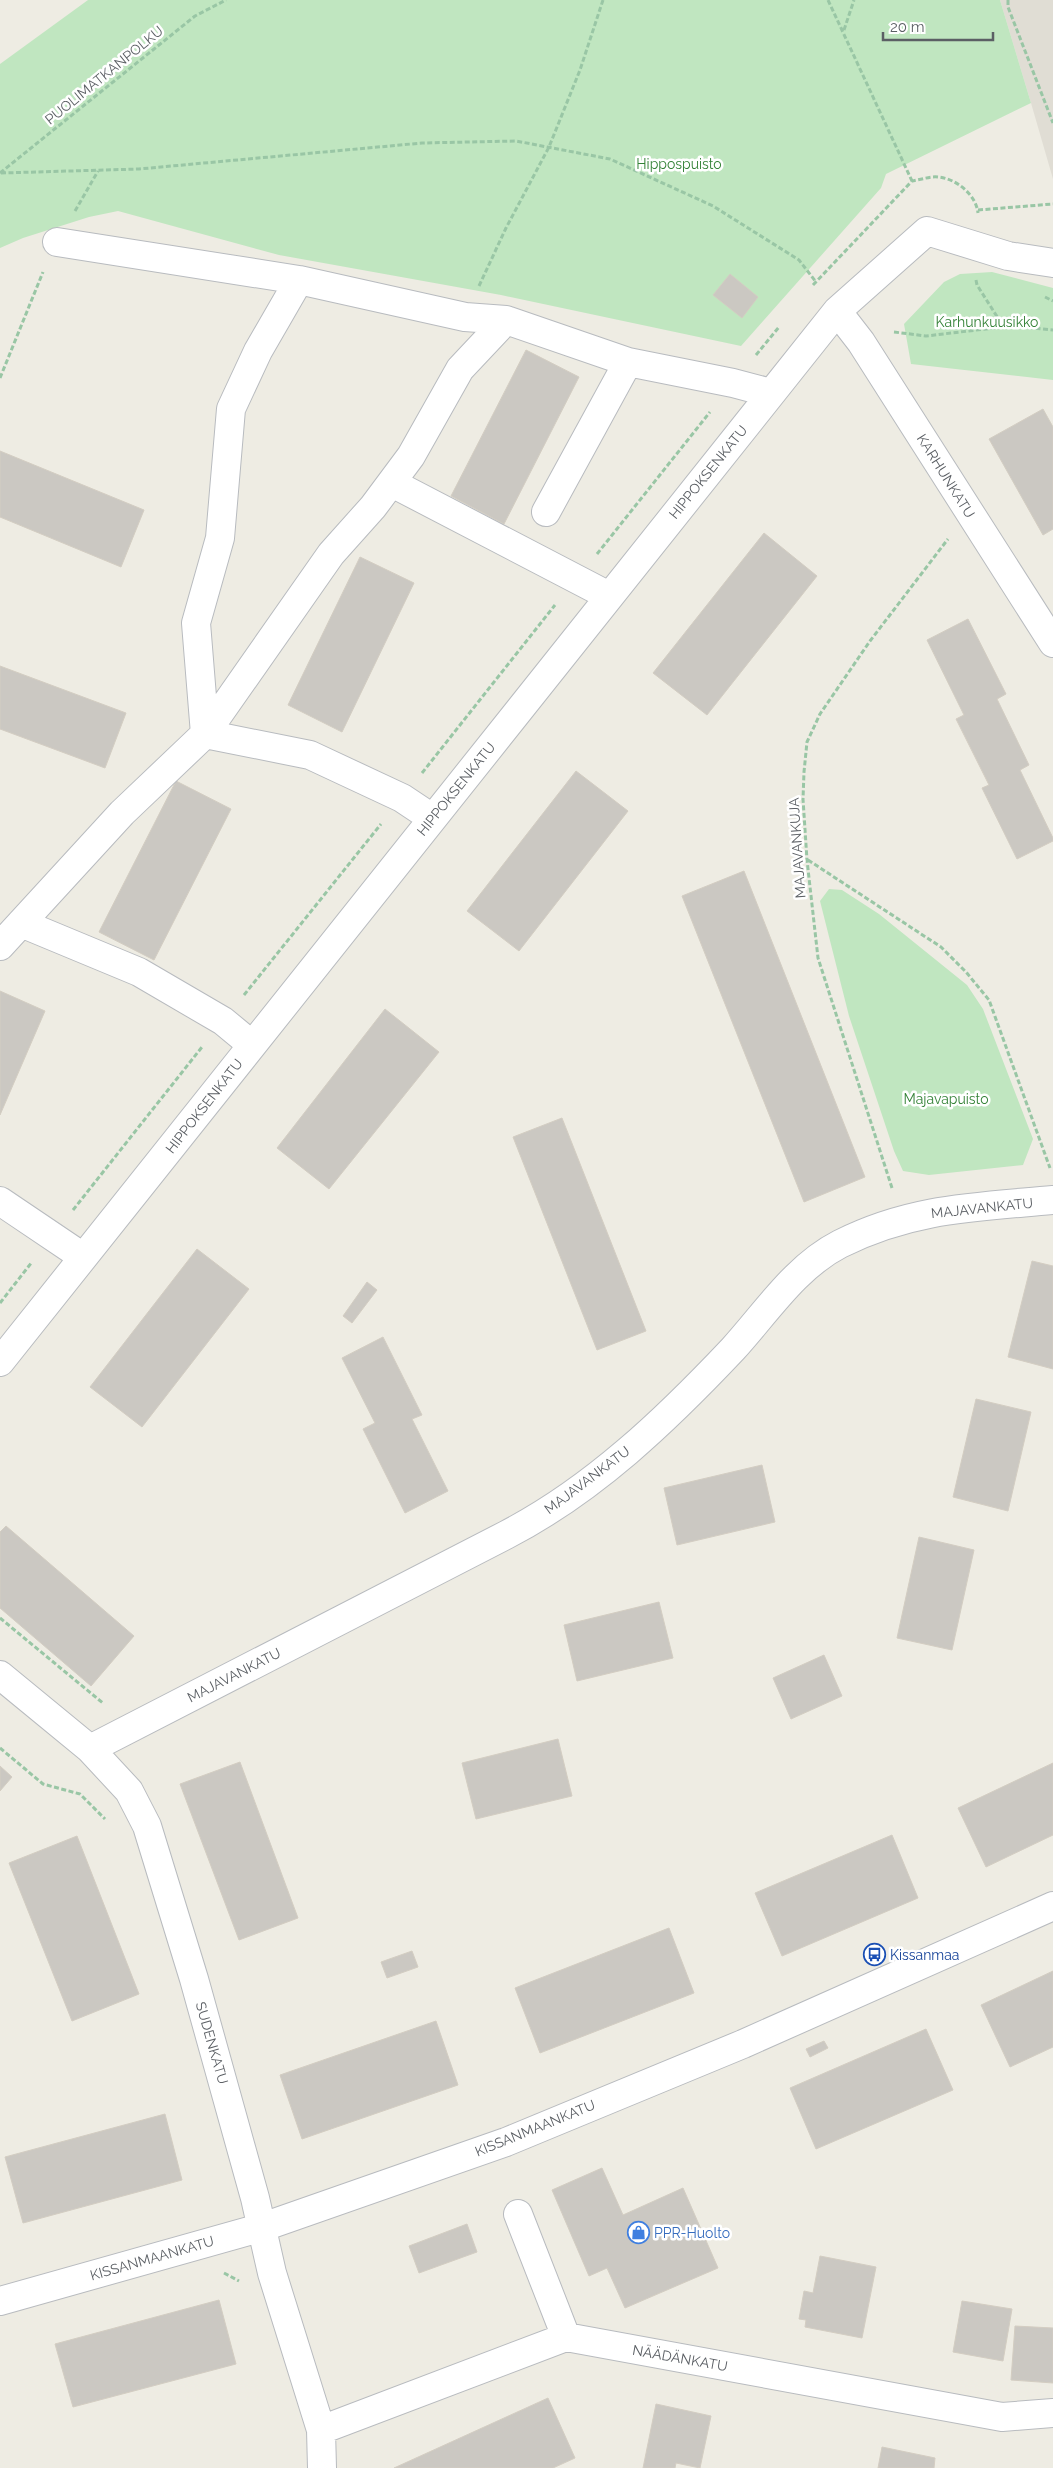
<svg xmlns="http://www.w3.org/2000/svg" width="1053" height="2468" font-family="Raleway,sans-serif">
	<style>
		.education { fill: #e0ddd4 }
		.green { fill: #c0e6c0 }
		.building { fill: #cbc8c2; stroke: #d3cdc2 }
		.lines { fill: none; stroke-linecap: round; stroke-linejoin: round }
		.minor-casing { stroke: #b8bbbf; stroke-width: 30 }
		.path { stroke: #99c6a5; stroke-width: 3; stroke-dasharray: 5 2.5; stroke-linecap: butt }
		.minor { stroke: #fff; stroke-width: 28 }
		.labels { text-anchor: middle; dominant-baseline: central; stroke-width: 5; stroke-linejoin: round; paint-order: stroke }
		.street-label { font-size: 14px; fill: #5b5f64; stroke: #fff }
		.park-label { font-size: 14px; fill: #348237; stroke: #fff }
		.transit-label { font-size: 14px; fill: #164399; stroke: #fff; text-anchor: start }
		.shop-label { font-size: 14px; fill: #366cbe; stroke: #fff; text-anchor: start }
	</style>
	<rect width="100%" height="100%" fill="#eeece3"/>
	<path class="education" d="M1000 0H1053V179L1031 103Z"/>
	<path class="green" d="M88 0H1000L1031 103 886 174 881 188 741 346 501 295 279 255 118 211 89 217 23 238 0 248V64Z
		M992 272 1053 288V380L911 364 904 324 944 282 960 274Z
		M829 889 842 890 879 914 967 985 983 1009 1033 1139 1023 1165 929 1175 903 1171 894 1151 849 1016 820 901Z"/>
	<path class="building" d="M730 274 758 297 742 318 713 295Z
		M526 350 579 377 504 524 451 496Z
		M1043 409 1053 427V529L1043 535 989 439Z
		M0 451 144 510 121 567 0 517Z
		M764 533 817 576 707 715 653 673Z
		M360 557 414 583 342 732 288 705Z
		M968 619 1006 694 997 699 1029 765 1020 770 1053 838V841L1017 859 982 788 989 785 956 719 964 715 927 640Z
		M0 666 126 713 105 768 0 729Z
		M576 771 628 811 519 951 467 911Z
		M176 781 231 809 154 960 99 932Z
		M744 871 865 1177 804 1202 682 896Z
		M0 991 45 1011 0 1115Z
		M385 1009 439 1052 329 1189 277 1148Z
		M562 1118 646 1331 597 1350 513 1137Z
		M197 1249 249 1289 142 1427 90 1387Z
		M1032 1261 1053 1266V1369L1008 1357Z
		M367 1282 377 1290 352 1323 343 1316Z
		M383 1337 422 1415 412 1419 448 1491 405 1513 363 1429 375 1423 342 1358Z
		M976 1399 1031 1412 1008 1511 953 1497Z
		M762 1465 775 1522 677 1545 664 1488Z
		M6 1526 134 1636 91 1686 0 1608V1532Z
		M919 1537 974 1550 952 1650 897 1638Z
		M659 1602 673 1658 577 1681 564 1625Z
		M824 1655 842 1696 791 1719 773 1678Z
		M558 1739 572 1796 476 1819 462 1763Z
		M240 1762 298 1918 239 1940 180 1784Z
		M1053 1763V1835L986 1867 958 1808Z
		M0 1766 12 1777 0 1791Z
		M892 1835 918 1898 782 1956 755 1893Z
		M77 1836 139 1994 72 2021 9 1863Z
		M669 1928 694 1993 540 2053 515 1988Z
		M412 1951 418 1967 387 1978 381 1962Z
		M1053 1971V2047L1010 2067 981 2005Z
		M436 2021 458 2085 302 2139 280 2075Z
		M926 2029 953 2090 816 2149 790 2088Z
		M824 2041 828 2048 810 2057 806 2049Z
		M165 2114 182 2180 23 2223 5 2157Z
		M602 2168 623 2215 683 2188 718 2268 625 2308 607 2268 589 2276 552 2190Z
		M467 2224 477 2252 419 2273 409 2246Z
		M820 2256 876 2267 862 2338 805 2327 806 2320 799 2319 804 2291 813 2293Z
		M219 2300 236 2364 73 2407 55 2344Z
		M962 2301 1012 2309 1003 2361 953 2352Z
		M1015 2326 1053 2328V2383L1011 2380Z
		M548 2398 575 2458 553 2468H394Z
		M656 2404 711 2416 700 2468 676 2463 675 2468H643Z
		M882 2447 935 2458 934 2468H878Z"/>
	<g class="lines">
		<defs>
			<path id="minor" d="M57 242 299 280
				M837 311 861 342 1053 643
				M392 483 609 596
				M546 512 628 362 733 383 771 393
				M205 734 196 623 220 538 231 409 258 351 299 280 465 317 506 320 628 362
				M205 734 310 755 402 798 432 818
				M21 923 139 972 223 1021 252 1045
				M0 946 122 813 205 734 331 554 373 507 411 456 460 369 506 320
				M0 1201 83 1257
				M0 1362 837 311 927 231 1008 256 1053 263
				M0 1675 90 1749 129 1791 147 1826 194 1979 255 2198 272 2273 321 2430 322 2468
				M90 1749 506 1535C593 1490 666 1420 733 1349 766 1313 795 1267 840 1244 911 1208 976 1207 1053 1200
				M518 2214 566 2337
				M0 2301 263 2227 506 2142 743 2044 1053 1906
				M321 2430 566 2337 1002 2417 1053 2413"/>
		</defs>
		<use href="#minor" class="minor-casing"/>
		<path class="path" d="M828 0 912 181
			M1008 0V7L1053 123
			M844 30 854 0
			M0 173 195 16 226 0
			M1 173 139 169 422 143 516 141 610 159 713 206 799 260 816 282
			M978 210 1053 204
			M75 211 98 171
			M976 280 977 285 1003 326
			M813 285 912 181C918 180 925 178 932 177 952 175 976 193 978 213
			M479 286 506 228 549 147 580 70 603 0
			M1045 297 1053 301
			M894 332 926 336 1011 326 1053 330
			M756 355 779 327
			M0 378 43 272
			M597 554 710 412
			M422 773 555 605
			M808 860 941 947 966 972 989 1000 1050 1168
			M244 995 381 824
			M892 1188 818 958 807 860 803 799 804 772 807 742 820 714 870 641 948 539
			M73 1210 202 1047
			M0 1303 32 1262
			M0 1618 104 1704
			M0 1748 43 1784 80 1794 105 1819
			M224 2273 239 2281"/>
		<use href="#minor" class="minor"/>
	</g>
	<defs>
		<symbol id="bus-ring" viewBox="-11 -11 22 22"><circle r="9.5" fill="#fff" stroke="#1a4fb4" stroke-width="1.5"/><path d="M-5-6H5V4H4V6H2V4H-2V6H-4V4H-5ZM-3.5-4V0h7V-4ZM-3.5 1.2v1.5H-2V1.2ZM2 1.2v1.5H3.5V1.2Z" fill="#1a4fb4"/></symbol>
		<symbol id="shop-ring" viewBox="-11 -11 22 22"><circle r="9.5" fill="#fff" stroke="#3f7fe0" stroke-width="1.5"/><path d="M-5-2.5h2.3a2.7 3.5 0 0 1 5.4 0H5L5.5 6h-11ZM-1.5-2.5h3a1.5 2.3 0 0 0-3 0Z" fill="#3f7fe0"/></symbol>
	</defs>
	<g fill-rule="evenodd">
		<use href="#bus-ring" x="862" y="1942" width="25" height="25"/>
		<use href="#shop-ring" x="626" y="2220" width="25" height="25"/>
	</g>
	<g class="labels">
		<g class="street-label">
			<text transform="translate(104 75) rotate(-39)">PUOLIMATKANPOLKU</text>
			<text transform="translate(708 472) rotate(-51)">HIPPOKSENKATU</text>
			<text transform="translate(946 476) rotate(58)">KARHUNKATU</text>
			<text transform="translate(456 789) rotate(-51)">HIPPOKSENKATU</text>
			<text transform="translate(797 848) rotate(-94)">MAJAVANKUJA</text>
			<text transform="translate(204 1106) rotate(-52)">HIPPOKSENKATU</text>
			<text transform="translate(982 1208) rotate(-6)">MAJAVANKATU</text>
			<text transform="translate(587 1480) rotate(-37)">MAJAVANKATU</text>
			<text transform="translate(234 1675) rotate(-27)">MAJAVANKATU</text>
			<text transform="translate(212 2043) rotate(74)">SUDENKATU</text>
			<text transform="translate(535 2128) rotate(-22)">KISSANMAANKATU</text>
			<text transform="translate(152 2258) rotate(-16)">KISSANMAANKATU</text>
			<text transform="translate(680 2358) rotate(10)">NÄÄDÄNKATU</text>
		</g>
		<g class="park-label">
			<text x="679" y="164">Hippospuisto</text>
			<text x="987" y="322">Karhunkuusikko</text>
			<text x="946" y="1099">Majavapuisto</text>
		</g>
		<g class="transit-label">
			<text x="890" y="1955">Kissanmaa</text>
		</g>
		<g class="shop-label">
			<text x="654" y="2233">PPR-Huolto</text>
		</g>
	</g>
	<path d="M883 32v8h110v-8" fill="none" stroke="#5b5f64" stroke-width="2.5"/>
	<text x="890" y="32" font-size="15" fill="#5b5f64" stroke="#ffffff" stroke-width="4" paint-order="stroke">20 m</text>
</svg>
